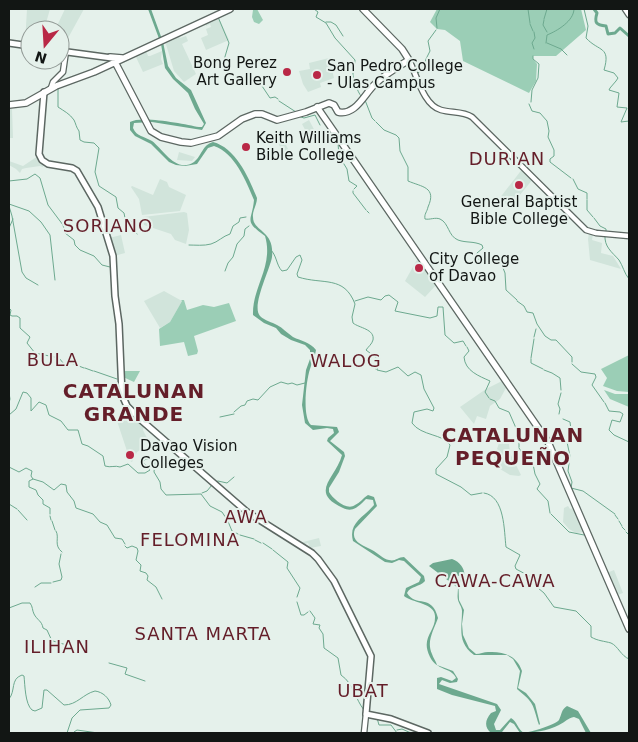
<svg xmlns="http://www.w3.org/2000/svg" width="638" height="742" font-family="'DejaVu Sans',sans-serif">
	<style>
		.built { fill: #d1e4db }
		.green { fill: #9bceb6 }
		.water { fill: #6da98f }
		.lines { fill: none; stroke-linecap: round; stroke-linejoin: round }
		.stream { stroke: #6da98f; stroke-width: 1 }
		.river { stroke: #6da98f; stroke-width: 3 }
		.secondary-casing { stroke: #5c6762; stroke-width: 7 }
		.primary-casing { stroke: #5c6762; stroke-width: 8 }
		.trunk-casing { stroke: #5c6762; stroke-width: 8 }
		.secondary { stroke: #fff; stroke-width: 4.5 }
		.primary { stroke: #fff; stroke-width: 5 }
		.trunk { stroke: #fff; stroke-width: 5.5 }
		.poi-dot { fill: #b92846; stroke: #e5f1eb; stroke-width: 2 }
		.labels { text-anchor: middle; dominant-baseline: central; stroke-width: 4; stroke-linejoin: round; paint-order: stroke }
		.poi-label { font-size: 15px; fill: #121614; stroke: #e5f1eb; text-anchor: start }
		.quarter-label { font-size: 18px; letter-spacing: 1px; fill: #641e29; stroke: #e5f1eb }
		.district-label { font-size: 20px; font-weight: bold; letter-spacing: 1px; fill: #641e29; stroke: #e5f1eb }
	</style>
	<rect width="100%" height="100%" fill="#e5f1eb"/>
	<path class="built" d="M27 9H50L44 30H30V44L25 43Z
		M65 9H84L62 49 60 48V30H55Z
		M218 16 229 40 206 50 201 38 208 35 206 29 211 27 210 24 206 26 204 22Z
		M178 34 180 38 186 36 188 41 182 44 196 74 184 82 174 71 165 41Z
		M146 50 148 56H150L162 51 161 59 163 64 143 72 135 55Z
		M329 58 334 78 320 83 321 87 308 92 303 84 299 71 310 69 309 63Z
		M9 109H12L13 138H9Z
		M309 120 317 135 310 139 302 124Z
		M279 131 289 151 283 154 275 135Z
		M179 152 195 157 192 161 177 160Z
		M38 156 44 164 43 167 40 166 26 168 22 169 20 173 16 169 9 165V161L23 166Z
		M523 168 533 179 510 207 499 199Z
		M160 179 167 182 169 187 186 195 180 211 142 215 139 199 131 187 132 186 153 195Z
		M184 212 187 213 189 230 186 244 175 240 171 234 144 225 143 217Z
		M589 233 593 234 592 240 602 243 601 253 613 256 621 269 590 260 588 239Z
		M121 235 125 253 114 256 109 238Z
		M418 258 437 284 425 297 405 281Z
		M164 291 182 301 170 322 160 328 144 301Z
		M504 380 507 386 500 399 490 406 486 419 477 416 474 424 460 407 486 389Z
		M127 409 144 426 143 430 148 440 141 444 142 449 137 452 132 462 124 457 127 451 116 418Z
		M499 443 509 444 510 452 494 458Z
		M510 453 521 475 519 476 510 475 495 466 493 460Z
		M568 506 570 509 574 508 585 532 576 533 569 529 563 522 564 508Z
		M319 538 321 546 310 548 308 543 302 545 299 543Z
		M614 570 623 593 617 595 607 573Z"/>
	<path class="green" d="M257 9 263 20 259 24 254 22 252 17 253 10Z
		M437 9H581L586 30 556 56H533V59L537 64 536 81 529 93 463 61 460 41 445 30 437 29 430 22Z
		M181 300H184L187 310 203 305 214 307 229 303 236 321 194 336 198 351 197 354 188 356 184 342 160 346 159 329 170 322 182 301Z
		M629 355V392L617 391 603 386 607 378 601 369Z
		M123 371H140L134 382 123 377Z
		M604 390 615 394H629V407L610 399Z"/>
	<path class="water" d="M148 9H151L163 42 168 66 176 78 191 90 206 123 202 130 152 122 134 123 133 128C137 137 144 136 152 141 163 149 176 174 194 162 202 156 202 145 213 142 236 148 249 178 257 198 257 205 252 211 253 217 253 232 275 230 272 257 270 270 251 306 260 316 265 321 272 322 277 325 283 328 287 333 293 337 301 341 310 342 316 350 315 357 312 362 310 369 306 381 302 417 311 425L337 427 339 432 330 441 344 452 345 456 339 472 329 488V492C333 499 347 511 355 505 360 503 363 498 368 495L374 497 377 506 355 529C350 542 363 545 372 550 378 553 383 559 389 560 395 562 398 557 404 557L424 576 425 581C420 587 410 586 407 593 416 608 432 593 438 618 434 630 426 641 432 654 433 658 436 661 437 665L453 671 458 679 457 682 450 683 442 680 439 684 497 704 501 710 494 724 496 730H500L511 718C517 721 518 730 524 733 531 732 555 725 559 720 562 714 561 710 567 706L578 711 591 733H586L579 719 574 717C568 718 565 722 559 725 548 731 532 733 520 733L514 724 510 722 502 732 491 733C484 727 485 720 491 713L496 711 495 706 452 695 437 689V678L441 677 452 681 456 678C451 667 437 671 430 657 420 637 436 632 435 616 435 603 412 603 404 596L406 588 419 582 421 577 404 561 399 560 392 563 385 562 353 541C348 523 364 517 374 505L373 500 366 499C359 506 353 513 343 508 308 492 336 478 342 455L327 441 328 438 334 433 333 429 327 428 313 430 305 423 302 405 306 370 310 359V350L305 345 291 340 281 334 276 328 264 323 253 315C252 287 274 266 265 236 243 220 252 222 254 200 246 181 235 153 214 146L208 148 197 164 185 166 176 165 169 162 151 144 135 136 130 130V122C141 115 184 124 199 127H202L204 124 195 109 188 93 173 79 165 68 161 44Z
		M452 559C463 563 467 573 463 583H461L460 575 458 576 459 600 464 610 462 624 463 635 469 648 476 654C480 654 484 652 488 652 504 651 517 656 522 671L518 688 526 693 535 704 540 724 539 725C532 703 535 704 517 689L520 671 513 659 507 655H474C457 642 462 629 462 611 462 607 459 604 458 600 457 596 458 592 458 588L429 566 433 563Z"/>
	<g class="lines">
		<path class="stream" d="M314 9 318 12 316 17 326 23 335 38 355 60C355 65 353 69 353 73 352 77 358 93 361 96
			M528 9 530 23
			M584 9 588 26 586 38C599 52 611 46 604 70L614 73 618 78 616 81 610 88 609 90 619 93 617 107 627 108 621 122 629 121
			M218 17 229 43 224 60 227 74 238 76 260 83 270 98 275 97 278 99
			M544 19 547 9
			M544 20 543 25 547 32
			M326 22H331L336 25 343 36
			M530 24 533 31
			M437 28 436 18 440 9
			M546 43 547 35C557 31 574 21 574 9
			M547 43 561 49
			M534 49 532 43 535 38 534 32
			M561 49 567 55
			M418 73 424 68 426 59 430 51 428 41 436 30
			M58 89V107C64 111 70 114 74 120 76 124 76 127 79 131L80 140 84 142 94 143 99 148 95 172 99 186 116 197 118 208 124 213 125 218 132 222 134 229
			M365 100 372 118 375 121
			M279 101 296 112
			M531 102 532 90 538 78 539 64 533 59V56
			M529 104 532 111 540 113 547 121 549 131 548 137 554 150V156L550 159V162L571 178
			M298 116 304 118 315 115 320 125
			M376 122 384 130 396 135 399 138 400 151 408 167V181C422 187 437 187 428 207 427 212 424 214 425 219 430 220 435 217 440 219 449 223 448 236 458 240 466 243 474 241 482 245L483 248 477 253V258C483 264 493 260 501 263L505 273 506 290 517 300
			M324 132 330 134
			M331 135H332
			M334 137 338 143 339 156 347 169 349 181 357 186 354 189
			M573 179 578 189 587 193V199
			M9 181 27 179 35 174 40 178 48 205 63 225 65 233 74 240 75 245 80 250 94 256 102 265 110 267
			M353 191V193L366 210
			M587 200V210L593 217
			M9 204 29 211 41 222 50 235 55 280
			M9 206 12 216 22 272 26 278 38 285
			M367 211 369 213
			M594 218 600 226 606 229V231
			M9 228 13 219
			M134 230 137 234
			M605 235C604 247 612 252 619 260 623 266 624 273 629 279
			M189 245C195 245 204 246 211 244 218 242 223 236 230 234L233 226 239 222 240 218 246 217
			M270 249C277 255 276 265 282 271L287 270 296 257 300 255 302 260 297 274 298 277C323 285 344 275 355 304L352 317 353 323C359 328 375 329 373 340 372 344 368 347 366 350L379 360 377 370 386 372 398 367 408 376 415 372 421 375 424 389 434 408 433 411 427 409 414 412 412 423C421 436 444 434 450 445L447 457 436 469V474L461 487 471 495 482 493
			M225 271 228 263 233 257 237 244 244 236 245 229 249 226
			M355 301 368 297 381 300 385 296 389 295 398 302 395 311 430 318 437 316 438 307H443L445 335 454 343 463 341 466 346
			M517 301 524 306 527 312 533 313 537 324 545 336 551 340H556L572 357V362
			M9 308 11 310 10 315 12 316H17L20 318V328L30 337 27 343 35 353 59 358 64 364 71 363 84 368
			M534 337 536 329
			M467 347 469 351 464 357C465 371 479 376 490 381L485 392 489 398
			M531 358 534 339
			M531 359V363L543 369
			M572 364 581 372 595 374 596 377 592 385 604 402
			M370 366 376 369
			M85 368 93 371
			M544 370 552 373 560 378 561 390
			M94 371 117 379
			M9 393 10 399 9 403
			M490 399 495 401 499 408 509 412 519 435V447
			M605 403 609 411 620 412 623 414 620 422 612 420 609 430 614 435 629 442
			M234 412 241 406 245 405 247 401 253 399 258 400 270 387 281 382 288 384 292 383 297 385 305 383
			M559 414 560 409 558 404 561 393
			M9 415 16 409 23 392 27 393 31 398V411L39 402 46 405 49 415 61 421 68 430H78L82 444 88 446 103 456 105 466C111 468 115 465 120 467L128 464 138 473H145L150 470 143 462 146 459H151L155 462 154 472 160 482 161 489 166 495 201 494 210 506 222 512 226 518
			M220 417 234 414
			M563 419 570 422 571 430 568 435 567 442 570 456 568 471 572 482 571 488 583 491 615 514
			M519 448 526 459 533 464 535 474 540 484 537 489 548 501 550 513
			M9 467 19 472 26 468 32 471 31 476 33 479 29 481V487L36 490 38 495 43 500V504L50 508V514
			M33 479 43 482 54 490 61 484 66 485 67 492 74 501 76 508 93 514 100 522 107 525 115 538 122 539 125 544
			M215 482 218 481 227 483 234 477
			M202 493 207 491 212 485
			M484 493C505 496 504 531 506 547L520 555 515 566 516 569 531 577 538 588 544 593 554 607 576 611 591 626V637C598 641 604 641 611 643 618 646 621 656 629 659
			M9 504 17 509
			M18 510 27 520
			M551 514 569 532 584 535
			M615 515 618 519
			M50 516 51 520
			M227 519 232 531 238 534
			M52 521 55 530
			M619 521 622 526
			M622 527 625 530
			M56 531C60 538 53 545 62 552
			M626 532 629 535
			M240 535 254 539
			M255 540 261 543
			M263 543 272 549
			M125 546 127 548 132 546 137 548 138 551 136 560 141 565 140 571 146 573 148 576 147 580 156 587 162 599
			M273 550 288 562 287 568 300 588 297 597
			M53 582 61 580 62 577 59 564 61 554
			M35 587 41 583H51
			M297 602 301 615H304L308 612
			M9 608 22 603H30C33 607 32 610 34 614 37 620 42 621 43 628L47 630 52 641
			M310 611 315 618 313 624 320 625 319 628 323 634 324 648 338 658 341 675C354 684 355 699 364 710
			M53 641 70 646
			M109 663 127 668 125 674 145 681
			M9 699C16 691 10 679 22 675L24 676C25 685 25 704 32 710L35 711 42 708 44 690H47L64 705C77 705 83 694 95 691 103 692 109 698 111 705L109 708 80 710 72 718 67 733
			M377 718 379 725H391L397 733
			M397 730 402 729 411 733
			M75 733 74 732 77 730 98 733"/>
		<path class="river" d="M594 9 597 13C594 23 596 25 606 26L608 34 615 33 620 28 629 36"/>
		<defs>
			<path id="secondary" d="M625 9 629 15
				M409 60C417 75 423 105 441 110 451 113 463 111 472 117L586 230 596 233 629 236
				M51 88 53 82 63 72 66 51
				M364 733 366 714"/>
			<path id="primary" d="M9 43 30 46
				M60 51 112 58
				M44 92 39 154 42 160 48 164 72 168 77 171 98 207 113 256 115 296 119 324 122 395 127 406 141 420 247 512 312 553 318 559 334 581 371 656 366 714 391 719 428 733"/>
			<path id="trunk" d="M110 57 122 58
				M115 62 151 131 161 137 181 142 191 143 218 136 242 119 255 114H262L277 120 306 112 329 103 334 105 338 112C355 116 364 95 374 85 384 75 397 67 409 60L402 49 363 9
				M9 105 26 103 56 86 94 72 230 9
				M317 107 548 442 629 629"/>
		</defs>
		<use href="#secondary" class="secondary-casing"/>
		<use href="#primary" class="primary-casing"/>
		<use href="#trunk" class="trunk-casing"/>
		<use href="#secondary" class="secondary"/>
		<use href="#primary" class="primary"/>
		<use href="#trunk" class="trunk"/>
	</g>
	<g class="poi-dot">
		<circle cx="287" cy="72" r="5"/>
		<circle cx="317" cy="75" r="5"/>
		<circle cx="246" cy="147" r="5"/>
		<circle cx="519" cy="185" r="5"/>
		<circle cx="419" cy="268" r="5"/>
		<circle cx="130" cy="455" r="5"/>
	</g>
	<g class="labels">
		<g class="poi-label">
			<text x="277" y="63" text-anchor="end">Bong Perez<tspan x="277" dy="17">Art Gallery</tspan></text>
			<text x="327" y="66">San Pedro College<tspan x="327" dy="17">- Ulas Campus</tspan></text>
			<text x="256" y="138">Keith Williams<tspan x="256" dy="17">Bible College</tspan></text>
			<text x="519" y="202" text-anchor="middle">General Baptist<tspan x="519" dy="17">Bible College</tspan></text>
			<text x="429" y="259">City College<tspan x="429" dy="17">of Davao</tspan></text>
			<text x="140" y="446">Davao Vision<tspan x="140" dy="17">Colleges</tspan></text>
		</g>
		<g class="quarter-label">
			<text x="507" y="158">DURIAN</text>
			<text x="108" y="225">SORIANO</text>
			<text x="53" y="359">BULA</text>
			<text x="346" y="360">WALOG</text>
			<text x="246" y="516">AWA</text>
			<text x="190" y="539">FELOMINA</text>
			<text x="495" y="580">CAWA-CAWA</text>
			<text x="203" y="633">SANTA MARTA</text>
			<text x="57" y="646">ILIHAN</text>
			<text x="363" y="690">UBAT</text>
		</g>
		<g class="district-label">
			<text x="134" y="391">CATALUNAN<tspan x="134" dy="23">GRANDE</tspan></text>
			<text x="513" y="435">CATALUNAN<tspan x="513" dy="23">PEQUEÑO</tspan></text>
		</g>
	</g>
	<rect width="638" height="742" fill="none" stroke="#121614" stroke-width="20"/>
	<g transform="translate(45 45) rotate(198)"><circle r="24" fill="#e5f1eb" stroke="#919995"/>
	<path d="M0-4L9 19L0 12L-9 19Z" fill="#b92846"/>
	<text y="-8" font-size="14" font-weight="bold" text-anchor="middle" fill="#121614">N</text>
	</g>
</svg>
